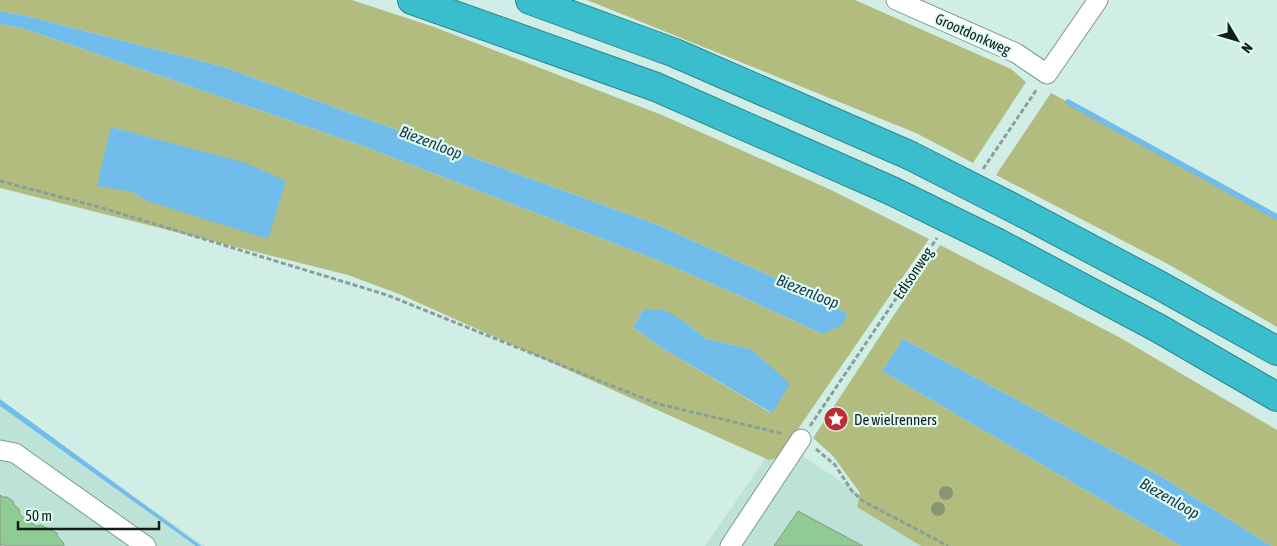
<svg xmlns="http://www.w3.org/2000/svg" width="1277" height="546" font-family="'Asap Condensed',sans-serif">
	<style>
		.built { fill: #bde3d8 }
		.green { fill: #b3bc7f; fill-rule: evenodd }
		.water { fill: #70bcea }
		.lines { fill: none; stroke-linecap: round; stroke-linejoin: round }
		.stream { stroke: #70bcea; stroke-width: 5.5 }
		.building { fill: #90cb93; stroke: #869886 }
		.street-casing { stroke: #7d9790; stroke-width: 21 }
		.highway-casing { stroke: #2c868f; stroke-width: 30 }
		.path { stroke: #899f99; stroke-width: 3; stroke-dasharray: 5 2.5; stroke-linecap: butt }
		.street { stroke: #fff; stroke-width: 19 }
		.highway { stroke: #3abecd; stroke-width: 28 }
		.highway-bridge-casing { stroke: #2c868f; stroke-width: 30; stroke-linecap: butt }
		.highway-bridge { stroke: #3abecd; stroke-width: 28 }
		.tree { fill: #869673 }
		.labels { text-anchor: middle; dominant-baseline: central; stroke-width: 4.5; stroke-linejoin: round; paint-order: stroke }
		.street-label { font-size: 15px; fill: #131e1b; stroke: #defbf3 }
		.poi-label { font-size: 15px; fill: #131e1b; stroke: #defbf3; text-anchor: start }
		.water-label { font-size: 16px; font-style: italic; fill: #18394d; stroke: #defbf3 }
	</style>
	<rect width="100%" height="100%" fill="#d1eee6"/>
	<path class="built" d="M0 403 205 546H0Z
		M778 440 940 546H705Z"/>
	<path class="green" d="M0 0H352L434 27 662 115 829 189 929 239 778 458 769 460 399 294 348 275 0 188V24L22 28 363 146 657 260 745 298 822 334 844 320 847 316 846 312 762 272 658 225 224 67 27 16 0 11ZM111 127 172 144 148 201 133 192ZM643 310 689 325 706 339 751 349 771 413 662 348 633 327Z
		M587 0H855L1011 69 1026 82 973 163 916 133Z
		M1051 93 1214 180 1277 217V327L1166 263 996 175Z
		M940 245 1119 337 1277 430V546H1271L1162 477 903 339 882 371 1181 546H921L857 507 860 493 833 456 813 438Z"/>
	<path class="water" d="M0 11 27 16 224 67 658 225 762 272 846 312 847 316 841 326 822 334 745 298 657 260 363 146 22 28 0 24Z
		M111 127 246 163 286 181 268 239 147 201 133 192 97 186Z
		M643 310H665L689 325 706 339 751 349 790 384 772 413 662 348 633 327Z
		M903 339 1162 477 1271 546H1181L882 371Z
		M0 399 201 546H196L0 406Z"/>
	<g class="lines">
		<path class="stream" d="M1068 102 1277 217"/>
	</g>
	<path class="building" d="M0 495 3 497H7L13 501 14 505 19 509 20 515 36 526 41 525 57 533 58 537 63 542 64 546H6L3 544 0 546Z
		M798 511 863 546H774Z"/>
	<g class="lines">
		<defs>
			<path id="street" d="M896 0 1016 53 1047 74 1098 0
				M0 450 15 453 146 546
				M730 546 801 439"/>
			<path id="highway" d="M412 0 656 87 892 191
				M530 0 675 53 909 155
				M1025 214 1157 284 1277 351
				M998 243 1158 328 1277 397"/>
		</defs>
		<use href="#street" class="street-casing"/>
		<use href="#highway" class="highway-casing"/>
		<path class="path" d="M983 169 1037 89
			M0 181 99 207 387 295 655 403 784 434
			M810 426 937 238
			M816 449 835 465 852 491 863 501 948 546"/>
		<use href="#street" class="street"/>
		<use href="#highway" class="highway"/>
		<defs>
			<path id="highway-bridge" d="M909 155 1025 214
				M892 191 998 243"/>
		</defs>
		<use href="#highway-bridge" class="highway-bridge-casing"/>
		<use href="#highway-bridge" class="highway-bridge"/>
	</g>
	<g class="tree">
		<circle cx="946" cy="493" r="7"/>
		<circle cx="938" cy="509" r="7"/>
	</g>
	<defs>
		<symbol id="sight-disc" viewBox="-11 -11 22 22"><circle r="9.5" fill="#bc2c33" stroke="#defbf3"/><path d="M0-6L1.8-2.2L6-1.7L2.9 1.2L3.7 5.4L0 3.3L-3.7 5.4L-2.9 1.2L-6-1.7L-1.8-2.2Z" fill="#fff"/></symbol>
	</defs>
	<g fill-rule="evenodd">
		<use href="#sight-disc" x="822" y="405" width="28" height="28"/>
	</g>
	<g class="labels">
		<g class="street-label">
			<text transform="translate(973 34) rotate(24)">Grootdonkweg</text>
			<text transform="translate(913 273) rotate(-56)">Edisonweg</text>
		</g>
		<g class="poi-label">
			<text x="854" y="419">De wielrenners</text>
		</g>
		<g class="water-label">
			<text transform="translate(431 142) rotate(21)">Biezenloop</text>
			<text transform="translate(808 291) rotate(22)">Biezenloop</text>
			<text transform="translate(1170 498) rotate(30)">Biezenloop</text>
		</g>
	</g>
	<g transform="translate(1237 40) rotate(128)" stroke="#defbf3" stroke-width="4" paint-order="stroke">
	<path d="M0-4L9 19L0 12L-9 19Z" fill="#131e1b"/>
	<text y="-8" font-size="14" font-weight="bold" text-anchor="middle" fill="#131e1b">N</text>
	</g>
	<path d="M18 521v8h141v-8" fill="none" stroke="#131e1b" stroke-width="2.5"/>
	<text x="25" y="521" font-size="15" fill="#131e1b" stroke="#defbf3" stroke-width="4" paint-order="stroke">50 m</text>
</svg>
